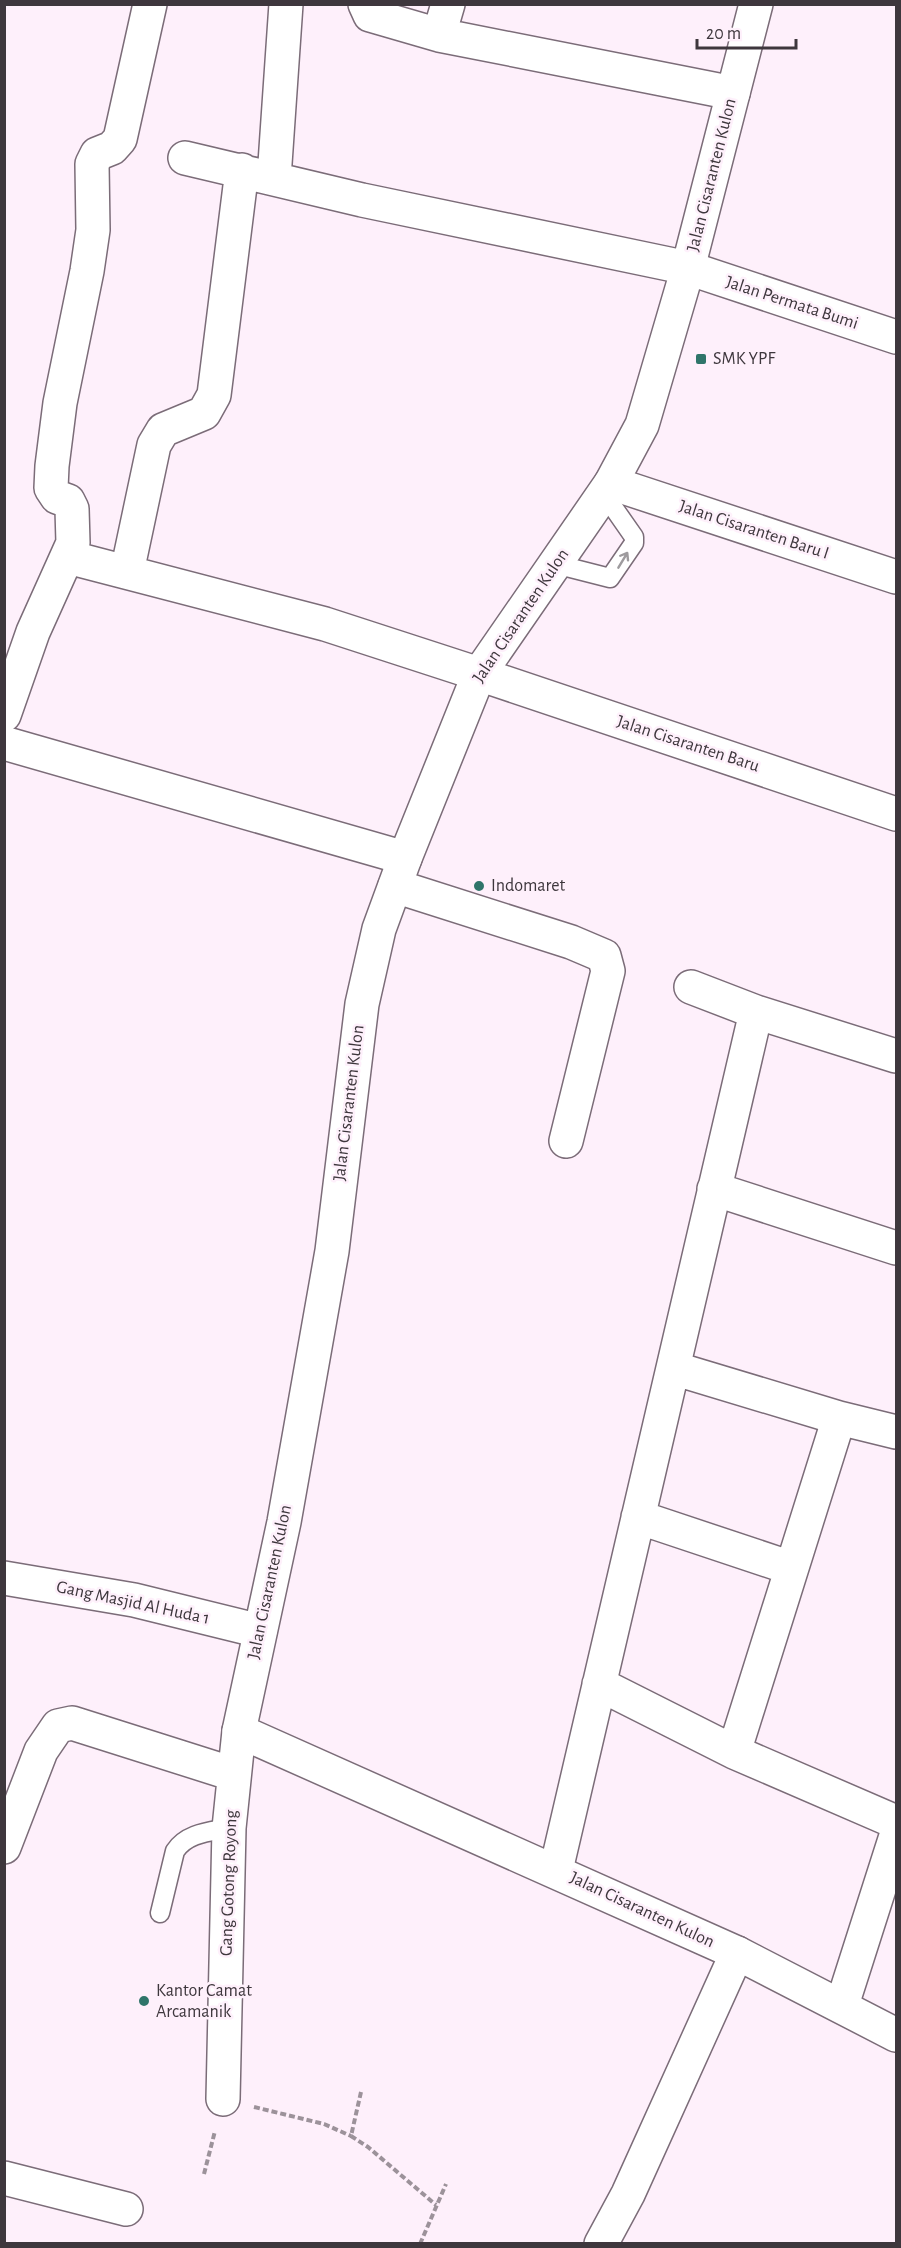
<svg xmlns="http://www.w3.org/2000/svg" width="901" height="2248" font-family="'Alegreya Sans',sans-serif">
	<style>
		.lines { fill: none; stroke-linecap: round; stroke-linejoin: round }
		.service-casing { stroke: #7b6c78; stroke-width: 21 }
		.minor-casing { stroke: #7b6c78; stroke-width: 36 }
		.tertiary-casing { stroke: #7b6c78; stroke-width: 36 }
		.secondary-casing { stroke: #7b6c78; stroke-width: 36 }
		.path { stroke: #9c929a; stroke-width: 4; stroke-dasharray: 6 3; stroke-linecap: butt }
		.service { stroke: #fff; stroke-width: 18 }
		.minor { stroke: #fff; stroke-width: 33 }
		.tertiary { stroke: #fff; stroke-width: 33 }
		.secondary { stroke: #fff; stroke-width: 33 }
		.oneway { stroke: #9e9b9e }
		.poi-dot { fill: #2f756a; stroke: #fef0fb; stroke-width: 2 }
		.labels { text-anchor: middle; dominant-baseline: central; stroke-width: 5; stroke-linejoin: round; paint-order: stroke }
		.street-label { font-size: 18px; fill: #3e373d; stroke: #fef0fb }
		.poi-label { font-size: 18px; fill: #3e373d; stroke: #fef0fb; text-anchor: start }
	</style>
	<rect width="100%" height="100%" fill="#fef0fb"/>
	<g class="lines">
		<defs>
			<path id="service" d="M555 564 610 578 634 543V537L604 494
				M160 1913 175 1851C187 1833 209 1832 229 1828"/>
			<path id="minor" d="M365 4 370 15 439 35 733 93
				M439 35 448 4
				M185 158 362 200 688 268 896 337
				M274 178 286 4
				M611 483 896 577
				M68 557 325 624 479 674
				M127 572 154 445 163 430 204 413 214 395 242 170
				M4 715 33 632 73 543 72 509 68 501 57 497 51 488 52 466 60 403 87 271 93 230 92 164 97 154 112 148 120 139 150 4
				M4 743 405 858
				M395 886 571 942 604 956 608 971 566 1141
				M691 987 756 1012
				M714 1189 896 1248
				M673 1368 839 1418
				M638 1517 791 1568
				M4 1578 134 1600 260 1631
				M599 1684 734 1752 839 1418 896 1432
				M734 1752 896 1822
				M4 1847 41 1751 58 1726 72 1723 233 1774
				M556 1870 756 1012 896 1056
				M842 2005 896 1836
				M223 2099 229 1828 239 1731
				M4 2178 126 2209"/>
			<path id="tertiary" d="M479 674 896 814
				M601 2244 628 2194 737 1953 896 2035"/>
			<path id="secondary" d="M737 1953 239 1731 284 1522 332 1251 362 1004 379 929 405 858 479 674 611 483 642 425 688 268 756 4"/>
		</defs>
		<use href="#service" class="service-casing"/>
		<use href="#minor" class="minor-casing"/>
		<use href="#tertiary" class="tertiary-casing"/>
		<use href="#secondary" class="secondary-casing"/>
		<path class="path" d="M361 2092 351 2136 368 2147 436 2205
			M254 2107 324 2124 351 2136
			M204 2174 215 2131
			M420 2244 446 2184"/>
		<use href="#service" class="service"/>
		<use href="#minor" class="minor"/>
		<use href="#tertiary" class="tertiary"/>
		<use href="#secondary" class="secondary"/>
	</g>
	<defs><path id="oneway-shaft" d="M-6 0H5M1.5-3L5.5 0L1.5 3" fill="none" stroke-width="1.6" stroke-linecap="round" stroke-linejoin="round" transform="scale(1.5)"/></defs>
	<use class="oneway" href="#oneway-shaft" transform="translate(623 560) rotate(-59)"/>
	<g class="poi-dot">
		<rect x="695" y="353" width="12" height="12" rx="3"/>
		<circle cx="479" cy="886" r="6"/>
		<circle cx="144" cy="2001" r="6"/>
	</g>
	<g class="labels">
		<g class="street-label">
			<text transform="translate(712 175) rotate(-76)">Jalan Cisaranten Kulon</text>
			<text transform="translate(792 303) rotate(18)">Jalan Permata Bumi</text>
			<text transform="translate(754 530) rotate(18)">Jalan Cisaranten Baru I</text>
			<text transform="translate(521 616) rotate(-56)">Jalan Cisaranten Kulon</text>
			<text transform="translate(688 744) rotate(18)">Jalan Cisaranten Baru</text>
			<text transform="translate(349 1103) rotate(-83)">Jalan Cisaranten Kulon</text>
			<text transform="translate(270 1582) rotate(-78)">Jalan Cisaranten Kulon</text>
			<text transform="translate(133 1603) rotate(12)">Gang Masjid Al Huda 1</text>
			<text transform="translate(229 1883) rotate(-88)">Gang Gotong Royong</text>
			<text transform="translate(642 1910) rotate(25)">Jalan Cisaranten Kulon</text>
		</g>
		<g class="poi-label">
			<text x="713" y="359">SMK YPF</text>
			<text x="491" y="886">Indomaret</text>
			<text x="156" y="1991">Kantor Camat<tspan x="156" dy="21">Arcamanik</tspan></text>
		</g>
	</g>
	<rect width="901" height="2248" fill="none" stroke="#3e373d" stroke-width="12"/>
	<path d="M697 39v9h99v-9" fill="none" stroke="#3e373d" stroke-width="3"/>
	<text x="706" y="39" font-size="18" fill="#3e373d" stroke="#fef0fb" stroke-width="4.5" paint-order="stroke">20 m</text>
</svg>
